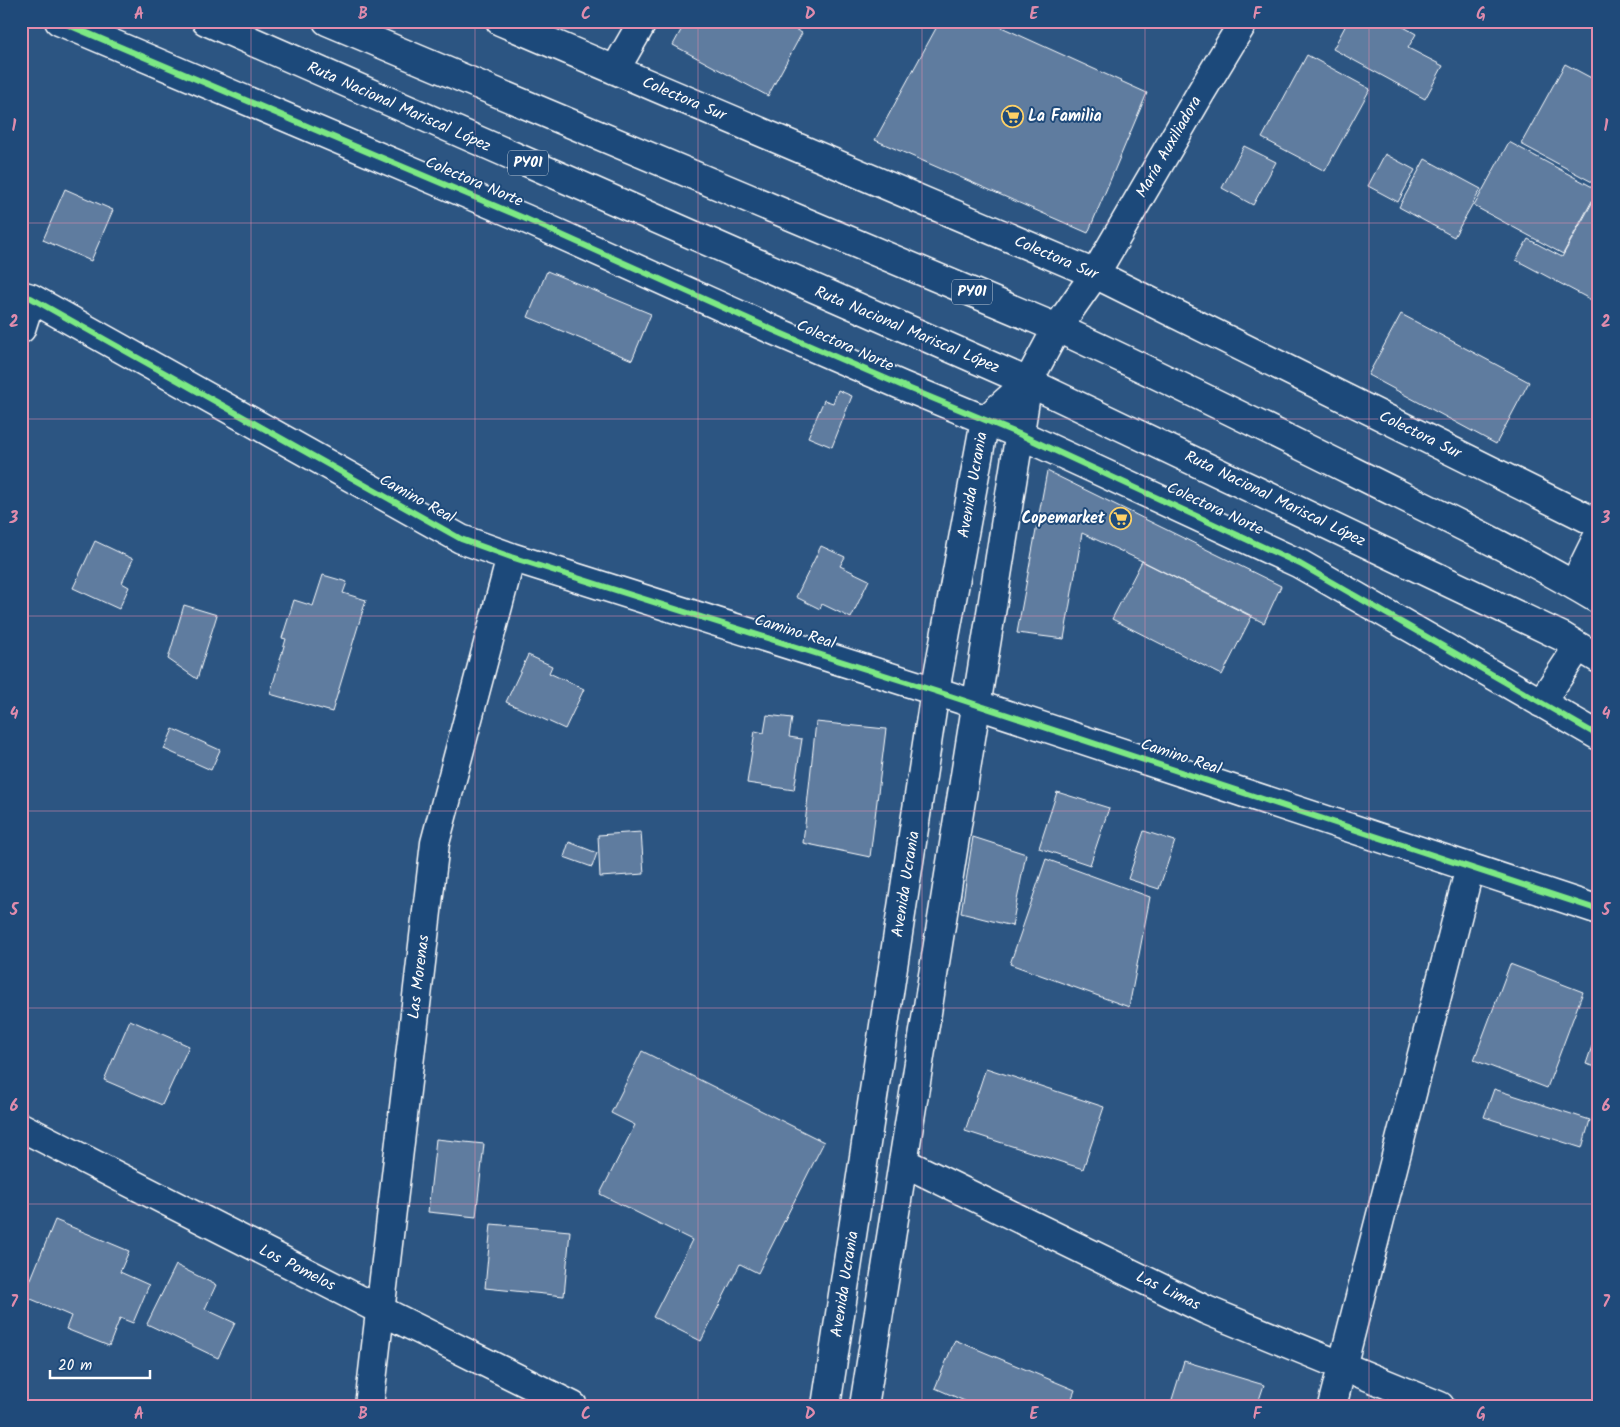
<svg xmlns="http://www.w3.org/2000/svg" width="1620" height="1427" font-family="Kalam,sans-serif">
	<style>
		.building { fill: #5e7c9f; stroke: #fff }
		.lines { fill: none; stroke-linecap: round; stroke-linejoin: round }
		.minor-casing { stroke: #fff; stroke-width: 31 }
		.secondary-casing { stroke: #fff; stroke-width: 31 }
		.trunk-casing { stroke: #fff; stroke-width: 31 }
		.minor { stroke: #1f4a7a; stroke-width: 28 }
		.secondary { stroke: #1f4a7a; stroke-width: 28 }
		.trunk { stroke: #1f4a7a; stroke-width: 28 }
		.cycleway-casing { stroke: #1f4a7a; stroke-width: 9 }
		.cycleway { stroke: #7ce984; stroke-width: 6 }
		.grid { fill: none; stroke: #e08cad; stroke-width: 1; stroke-opacity: 0.55 }
		.labels { text-anchor: middle; dominant-baseline: central; stroke-width: 4; stroke-linejoin: round; paint-order: stroke }
		.shield { fill: #1f4a7a; stroke: #bcc9d7; stroke-width: 1 }
		.shield-label { font-size: 15px; font-weight: bold; fill: #fff }
		.street-label { font-size: 16px; fill: #fff; stroke: #1f4a7a }
		.poi-label { font-size: 16px; font-weight: bold; fill: #fff; stroke: #1f4a7a; text-anchor: start }
		.neatline { fill: none; stroke: #e08cad; stroke-width: 2 }
		.grid-label { font-size: 16px; text-anchor: middle; font-weight: bold; fill: #e08cad }
	</style>
	<rect width="100%" height="100%" fill="#2c5582"/>
	<filter id="ink" filterUnits="userSpaceOnUse"><feTurbulence type="fractalNoise" baseFrequency=".02" numOctaves="2"/><feDisplacementMap in="SourceGraphic" scale="10" xChannelSelector="R" yChannelSelector="G"/><feConvolveMatrix kernelMatrix="1 2 1 2 8 2 1 2 1" color-interpolation-filters="sRGB"/></filter>
	<g filter="url(#ink)">
		<path class="building" d="M686 21H780L802 33 768 96 673 45Z
			M940 21H988L1147 93 1088 233 875 140Z
			M1348 21H1393L1416 34 1408 48 1443 66 1425 99 1333 49Z
			M1307 55 1370 89 1325 171 1262 138Z
			M1565 64 1599 82V173L1594 183 1521 144Z
			M1509 142 1598 190 1563 254 1474 206Z
			M1244 146 1276 162 1253 205 1222 188Z
			M1385 154 1415 170 1398 202 1368 186Z
			M1425 159 1481 189 1454 237 1399 207Z
			M65 189 113 210 91 261 43 240Z
			M1597 194 1599 195V304L1516 260 1528 239 1562 257Z
			M547 271 651 314 632 360 528 317Z
			M1401 314 1529 382 1496 444 1368 375Z
			M838 390 852 396 832 447 808 437 824 400 833 403Z
			M1047 471 1281 586 1264 623 1142 561 1082 533 1064 639 1017 633Z
			M95 541 133 559 122 583 129 587 119 609 73 588Z
			M821 546 845 557 840 566 869 580 851 618 822 604 820 609 796 597Z
			M1142 561 1252 616 1222 675 1112 619Z
			M323 575 347 582 343 593 366 600 332 712 270 694 286 639 282 638 294 600 313 606Z
			M184 605 217 615 197 679 168 659Z
			M528 655 552 666 549 673 584 689 565 729 506 702Z
			M767 715 792 718 789 737 802 739 794 790 747 783 755 731 764 733Z
			M816 722 886 729 870 857 803 843Z
			M173 729 220 750 211 770 164 749Z
			M1057 792 1109 808 1090 865 1039 848Z
			M1144 831 1175 841 1159 889 1128 879Z
			M641 832 644 874 600 877 598 835Z
			M973 837 1026 854 1012 926 961 913Z
			M569 842 597 853 592 867 564 857Z
			M1046 859 1150 897 1129 1007 1010 964Z
			M1510 964 1583 992 1547 1088 1474 1060Z
			M130 1020 189 1046 162 1105 104 1080Z
			M1599 1025V1068L1586 1064Z
			M642 1051 824 1142 758 1273 740 1264 701 1341 653 1317 692 1240 600 1194 635 1125 611 1113Z
			M986 1068 1104 1107 1083 1169 965 1131Z
			M1494 1089 1590 1120 1582 1148 1484 1117Z
			M436 1139 484 1144 476 1217 428 1212Z
			M55 1220 129 1251 120 1272 149 1285 133 1323 120 1318 109 1346 66 1329 71 1316 24 1296Z
			M491 1224 570 1231 564 1296 485 1288Z
			M176 1265 216 1285 205 1309 235 1323 218 1358 147 1324Z
			M21 1329 27 1331 21 1347Z
			M955 1340 1075 1390 1069 1406H976L935 1388Z
			M1184 1361 1264 1385 1257 1406H1170Z"/>
		<g class="lines">
			<defs>
				<path id="minor" d="M59 21 526 219 773 330 903 386 1019 434 1300 564 1599 736
					M500 21 1095 274 1599 524
					M615 70 643 21
					M21 295 31 298 461 539 511 557 935 691 1599 910
					M1057 328 1095 274 1200 94 1244 21
					M21 329 31 298
					M1574 585 1599 534
					M1541 703 1578 647
					M21 1127 380 1310 573 1406
					M903 1162 1206 1310 1440 1406
					M369 1406 435 843 511 557
					M1332 1406 1470 867"/>
				<path id="secondary" d="M826 1406 935 691 985 420 1028 382
					M864 1406 1028 382 1057 328"/>
				<path id="trunk" d="M206 21 1028 382 1563 637 1599 659
					M327 21 1057 328C1156 373 1253 422 1350 470 1434 512 1519 552 1599 600"/>
			</defs>
			<use href="#minor" class="minor-casing"/>
			<use href="#secondary" class="secondary-casing"/>
			<use href="#trunk" class="trunk-casing"/>
			<use href="#minor" class="minor"/>
			<use href="#secondary" class="secondary"/>
			<use href="#trunk" class="trunk"/>
			<defs>
				<path id="cycleway" d="M59 21 526 219 773 330 903 386 1019 434 1300 564 1599 736
					M21 295 31 298 461 539 511 557 935 691 1599 910"/>
			</defs>
			<use href="#cycleway" class="cycleway-casing"/>
			<use href="#cycleway" class="cycleway"/>
		</g>
	</g>
	<path class="grid" d="M251 21V1406M475 21V1406M698 21V1406M922 21V1406M1145 21V1406M1369 21V1406M21 223H1599M21 419H1599M21 616H1599M21 811H1599M21 1008H1599M21 1204H1599"/>
	<defs>
		<symbol id="supermarket-ring" viewBox="-11 -11 22 22"><circle r="9.5" fill="#1f4a7a" stroke="#ffd166" stroke-width="1.5"/><path d="M-6-5.5h2.5l.6 2H6L4.5 2H-2.5L-4.4-4H-6ZM-1.5 3.2a1.3 1.3 0 1 0 .1 0ZM3 3.2a1.3 1.3 0 1 0 .1 0Z" fill="#ffd166"/></symbol>
	</defs>
	<g fill-rule="evenodd">
		<use href="#supermarket-ring" x="1000" y="104" width="25" height="25"/>
		<use href="#supermarket-ring" x="1108" y="506" width="25" height="25"/>
	</g>
	<g class="labels">
		<g class="shield">
			<rect x="508" y="150.5" width="40" height="25" rx="4"/>
			<rect x="952" y="279.5" width="40" height="25" rx="4"/>
		</g>
		<g class="shield-label">
			<text x="528" y="163">PY01</text>
			<text x="972" y="292">PY01</text>
		</g>
		<g class="street-label">
			<text transform="translate(684 99) rotate(23)">Colectora Sur</text>
			<text transform="translate(399 107) rotate(24)">Ruta Nacional Mariscal López</text>
			<text transform="translate(1169 147) rotate(-60)">María Auxiliadora</text>
			<text transform="translate(474 182) rotate(23)">Colectora Norte</text>
			<text transform="translate(1056 258) rotate(23)">Colectora Sur</text>
			<text transform="translate(907 330) rotate(23)">Ruta Nacional Mariscal López</text>
			<text transform="translate(845 346) rotate(24)">Colectora Norte</text>
			<text transform="translate(1420 435) rotate(26)">Colectora Sur</text>
			<text transform="translate(973 485) rotate(-80)">Avenida Ucrania</text>
			<text transform="translate(417 499) rotate(29)">Camino Real</text>
			<text transform="translate(1275 499) rotate(26)">Ruta Nacional Mariscal López</text>
			<text transform="translate(1215 509) rotate(25)">Colectora Norte</text>
			<text transform="translate(795 632) rotate(17)">Camino Real</text>
			<text transform="translate(1181 757) rotate(18)">Camino Real</text>
			<text transform="translate(906 884) rotate(-81)">Avenida Ucrania</text>
			<text transform="translate(419 977) rotate(-83)">Las Morenas</text>
			<text transform="translate(297 1268) rotate(27)">Los Pomelos</text>
			<text transform="translate(845 1284) rotate(-81)">Avenida Ucrania</text>
			<text transform="translate(1168 1291) rotate(26)">Las Limas</text>
		</g>
		<g class="poi-label">
			<text x="1028" y="116">La Familia</text>
			<text x="1105" y="518" text-anchor="end">Copemarket</text>
		</g>
	</g>
	<rect width="1620" height="1427" fill="none" stroke="#1f4a7a" stroke-width="55"/>
	<path d="M50 1370v8h100v-8" fill="none" stroke="#ffffff" stroke-width="2.5"/>
	<text x="58" y="1370" font-size="15" fill="#ffffff" stroke="#1f4a7a" stroke-width="4" paint-order="stroke">20 m</text>
	<rect x="28" y="28" width="1564" height="1372" class="neatline"/>
	<g class="grid-label">
		<text x="139" y="19">A</text>
		<text x="363" y="19">B</text>
		<text x="586" y="19">C</text>
		<text x="810" y="19">D</text>
		<text x="1034" y="19">E</text>
		<text x="1257" y="19">F</text>
		<text x="1481" y="19">G</text>
		<text x="14" y="131">1</text>
		<text x="1606" y="131">1</text>
		<text x="14" y="327">2</text>
		<text x="1606" y="327">2</text>
		<text x="14" y="523">3</text>
		<text x="1606" y="523">3</text>
		<text x="14" y="719">4</text>
		<text x="1606" y="719">4</text>
		<text x="14" y="915">5</text>
		<text x="1606" y="915">5</text>
		<text x="14" y="1111">6</text>
		<text x="1606" y="1111">6</text>
		<text x="14" y="1307">7</text>
		<text x="1606" y="1307">7</text>
		<text x="139" y="1419">A</text>
		<text x="363" y="1419">B</text>
		<text x="586" y="1419">C</text>
		<text x="810" y="1419">D</text>
		<text x="1034" y="1419">E</text>
		<text x="1257" y="1419">F</text>
		<text x="1481" y="1419">G</text>
	</g>
</svg>
